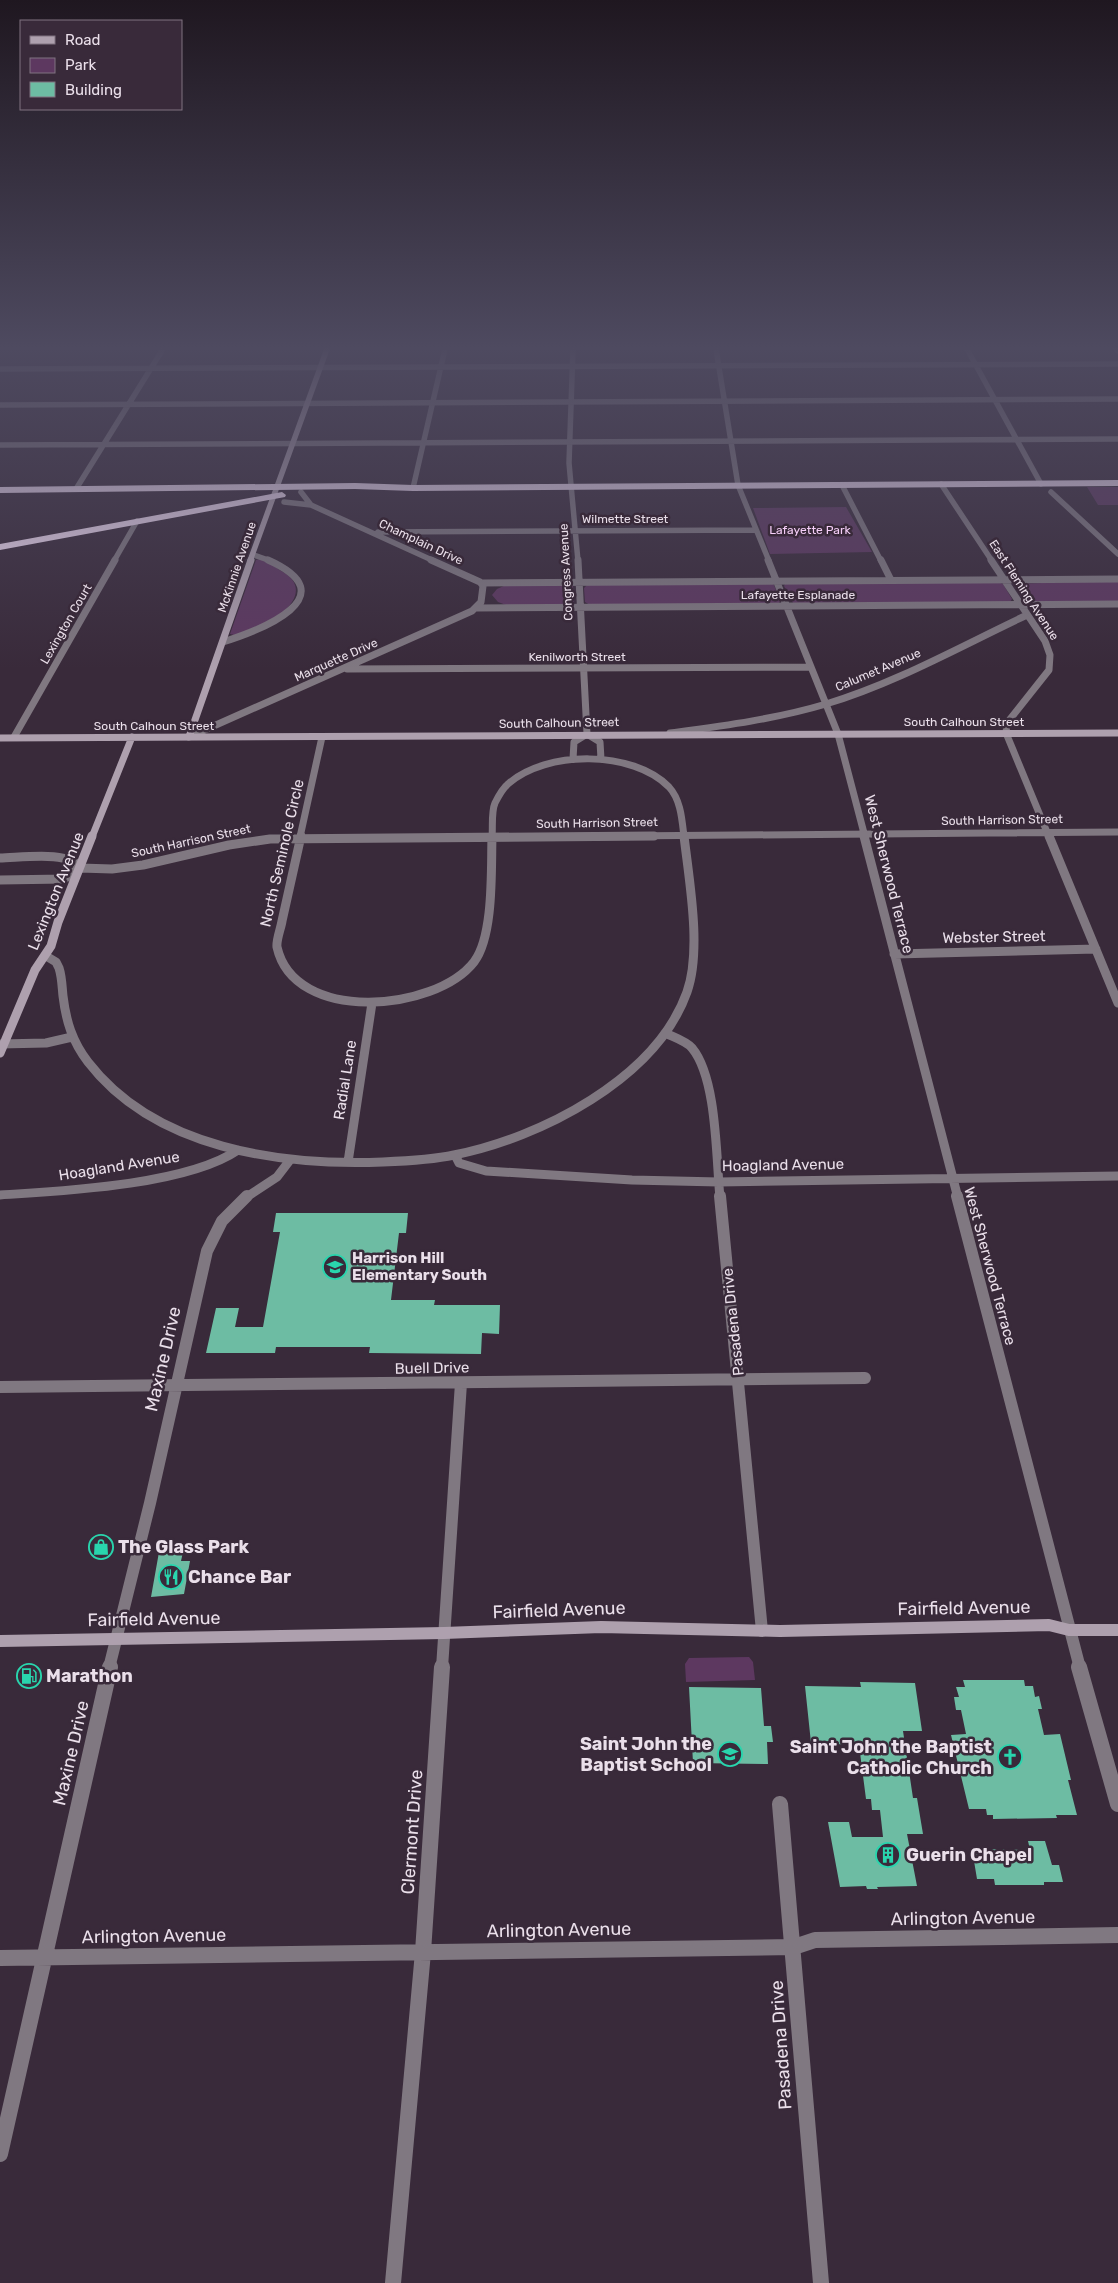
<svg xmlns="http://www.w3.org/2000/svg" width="1118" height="2283" font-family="Rubik,sans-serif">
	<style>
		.green { fill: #5d3860 }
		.building { fill: #6dbca3 }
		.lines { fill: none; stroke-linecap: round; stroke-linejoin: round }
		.street-far4 { stroke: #807881; stroke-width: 5.5 }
		.street-far3 { stroke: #807881; stroke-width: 7 }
		.street-far2 { stroke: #807881; stroke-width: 9 }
		.street-far1 { stroke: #807881; stroke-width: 12 }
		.street { stroke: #807881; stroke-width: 16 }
		.secondary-far3 { stroke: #aea0ae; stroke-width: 5.5 }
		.secondary-far2 { stroke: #aea0ae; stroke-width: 7 }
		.secondary-far1 { stroke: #aea0ae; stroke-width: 9 }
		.secondary { stroke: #aea0ae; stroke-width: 12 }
		.highway { fill: #f0dcf2; fill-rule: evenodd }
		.labels { text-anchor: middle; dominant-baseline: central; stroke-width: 5; stroke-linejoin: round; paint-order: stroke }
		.far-street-label { font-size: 12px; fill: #eadfea; stroke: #392a3a }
		.far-park-label { font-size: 12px; fill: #f5cef8; stroke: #392a3a }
		.street-label { font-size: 15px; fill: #eadfea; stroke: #392a3a }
		.poi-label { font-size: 15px; font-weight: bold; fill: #eadfea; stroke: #392a3a; text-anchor: start }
		.near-street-label { font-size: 18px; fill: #eadfea; stroke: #392a3a }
		.near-poi-label { font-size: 18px; font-weight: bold; fill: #eadfea; stroke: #392a3a; text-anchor: start }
	</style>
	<rect width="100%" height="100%" fill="#392a3a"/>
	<path class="green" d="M1087 487H1118V505H1098Z
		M846 507 872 552 770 554 753 508Z
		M260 559C268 561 276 568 283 572 313 590 284 616 263 625 254 630 243 632 234 635L230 634 256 560Z
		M1118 580V603L1028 602 1023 600 1013 584Z
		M998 582 1003 584 1012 599 1010 602 793 603 784 586 785 584Z
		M771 583 774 585 780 601 779 603 590 605 585 602 584 588 587 585Z
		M506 585H571L573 586 574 602 570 605H506L498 602 492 595 497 589Z
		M749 1657 753 1662 755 1680 686 1682 685 1664 689 1658Z"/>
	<path class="building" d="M276 1213H408L406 1233H399L391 1300H435L434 1305H500L499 1334 482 1333 481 1354 369 1353 370 1347H276L275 1353H206L216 1308H239L235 1327H263L280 1232H273Z
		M159 1552H183L181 1561H190L184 1594 151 1597Z
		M963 1680H1024L1025 1686H1033L1035 1697 1039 1696 1042 1709H1038L1044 1735 1060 1734 1071 1780H1068L1077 1815H1056L1057 1818 993 1819V1815H987L986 1809H969L951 1735 966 1734 961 1710H956L954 1697H959L956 1687H965Z
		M860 1682 915 1683 922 1731H903L913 1798H917L923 1834H907L917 1886 877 1887 878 1889H867L866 1886 840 1887 828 1822H849L852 1837H883L880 1810H872L871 1799H866L859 1745 811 1743 805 1686 861 1687Z
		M689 1687 761 1688 764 1726H771L773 1742H767L768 1764 693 1763Z
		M1028 1841H1045L1052 1865H1059L1063 1882H1044V1885H995L994 1879H977L972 1849 1030 1850Z"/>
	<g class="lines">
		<path class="street-far4" d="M573 349 569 463 578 561
			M716 349 738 485 769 561
			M967 349 1041 484
			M0 369 1118 364
			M0 405 1118 399
			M0 445 1118 439
			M941 484 992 561
			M842 485 881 561
			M413 488 445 349
			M76 489 163 349
			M301 492 311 505 434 561
			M1051 492 1118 554
			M284 502 311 505
			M378 532 755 530
			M254 555 271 561
			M114 561 137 521"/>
		<path class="street-far3" d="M578 560 587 734
			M768 560 838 734 865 837
			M881 560 891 580
			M991 560 1045 641 1050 655 1049 670 1007 723 1006 733 1049 837
			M481 583 1118 579
			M477 608 1118 604
			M223 642C261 630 349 596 268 560
			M347 669 811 667
			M670 733C722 726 776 719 826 704 896 683 961 646 1027 615
			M587 734 600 742 601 759
			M14 737 115 560
			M189 737 472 611 481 602 483 586 480 582 431 560
			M573 759 574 742 587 734
			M300 837 322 737
			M492 837C493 827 491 812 495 803 498 797 503 788 508 784 546 750 633 750 669 787 681 800 682 820 684 837
			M502 837 1118 832"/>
		<path class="street-far2" d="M301 836C295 864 288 893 282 921 281 928 276 940 277 947 294 1024 435 1012 474 962 494 936 491 869 492 836
			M864 836 958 1198
			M1049 836 1118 1003
			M0 858C19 858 71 850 80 868
			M0 880 64 879 80 868 112 869 143 865 229 845 270 839 654 836
			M894 954 1096 949
			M46 956 56 962 59 968C62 977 62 987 63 996 66 1021 72 1041 88 1062 155 1149 281 1166 383 1162 407 1161 431 1160 454 1155 540 1138 656 1079 687 992 702 950 689 880 684 836
			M665 1033C673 1037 686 1041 692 1048 717 1078 716 1157 720 1198
			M0 1044 46 1043 72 1037
			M455 1155 459 1163 486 1171 632 1180 719 1182 1118 1176
			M348 1162 372 1003
			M0 1195C63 1191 187 1185 238 1150
			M245 1198 277 1177 290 1160"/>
		<path class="street-far1" d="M720 1196 762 1631
			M957 1196 1080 1668
			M0 1387 865 1378
			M109 1668 150 1503 207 1251 222 1221 247 1196
			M442 1668 461 1383"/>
		<path class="street" d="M1079 1667 1118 1804
			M780 1804 821 2283
			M0 1958 794 1947 815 1940 1118 1935
			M0 2154 110 1667
			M393 2283 423 1952 442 1667"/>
		<path class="secondary-far3" d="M1116 349 1118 351
			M250 561 327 349"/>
		<path class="secondary-far2" d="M189 737 251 560
			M0 738 1118 733
			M92 837 132 737"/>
		<path class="secondary-far1" d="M0 1053 35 970 51 946 58 922 92 836"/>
		<path class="secondary" d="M0 1641 444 1633 601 1627 780 1631 1049 1625 1069 1630H1118"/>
		<path class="highway" d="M1118 480V486L413 491 355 489 0 493V487L355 483 413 485Z
			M282 492 286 495 285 497 0 550V544Z"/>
	</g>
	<linearGradient id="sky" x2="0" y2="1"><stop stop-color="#1f1720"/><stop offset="0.52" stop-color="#4e4a60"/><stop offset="1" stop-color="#4e4a60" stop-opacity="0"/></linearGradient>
	<rect width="1118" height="669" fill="url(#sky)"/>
	<defs>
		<symbol id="school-ring" viewBox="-11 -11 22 22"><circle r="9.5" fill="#392a3a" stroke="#29d5ad" stroke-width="1.5"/><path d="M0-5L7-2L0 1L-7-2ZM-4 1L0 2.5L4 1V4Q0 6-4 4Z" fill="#29d5ad"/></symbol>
		<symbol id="shop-ring" viewBox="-11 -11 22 22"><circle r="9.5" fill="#392a3a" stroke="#29d5ad" stroke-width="1.5"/><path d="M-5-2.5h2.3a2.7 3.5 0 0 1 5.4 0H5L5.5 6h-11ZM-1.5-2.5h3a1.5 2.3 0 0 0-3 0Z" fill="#29d5ad"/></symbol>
		<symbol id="restaurant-ring" viewBox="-11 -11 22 22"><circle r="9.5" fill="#392a3a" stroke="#29d5ad" stroke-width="1.5"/><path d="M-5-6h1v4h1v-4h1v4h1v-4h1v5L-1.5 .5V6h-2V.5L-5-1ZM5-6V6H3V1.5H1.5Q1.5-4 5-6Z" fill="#29d5ad"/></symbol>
		<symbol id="fuel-ring" viewBox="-11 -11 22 22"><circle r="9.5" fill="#392a3a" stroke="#29d5ad" stroke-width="1.5"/><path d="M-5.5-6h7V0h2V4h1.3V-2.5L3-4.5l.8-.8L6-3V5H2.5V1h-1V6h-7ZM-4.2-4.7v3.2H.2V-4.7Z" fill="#29d5ad"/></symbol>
		<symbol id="church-ring" viewBox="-11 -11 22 22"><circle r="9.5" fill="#392a3a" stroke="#29d5ad" stroke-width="1.5"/><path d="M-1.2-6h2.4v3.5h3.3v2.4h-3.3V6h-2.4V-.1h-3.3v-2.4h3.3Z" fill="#29d5ad"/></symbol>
		<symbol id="building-ring" viewBox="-11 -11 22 22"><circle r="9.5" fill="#392a3a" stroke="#29d5ad" stroke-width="1.5"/><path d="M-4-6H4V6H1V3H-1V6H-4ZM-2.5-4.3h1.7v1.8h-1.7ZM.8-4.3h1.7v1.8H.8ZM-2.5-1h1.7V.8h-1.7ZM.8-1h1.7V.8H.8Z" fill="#29d5ad"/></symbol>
	</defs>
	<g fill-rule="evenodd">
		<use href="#school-ring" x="321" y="1253" width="28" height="28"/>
		<use href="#shop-ring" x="87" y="1533" width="28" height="28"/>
		<use href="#restaurant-ring" x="157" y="1563" width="28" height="28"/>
		<use href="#fuel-ring" x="15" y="1662" width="28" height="28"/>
		<use href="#school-ring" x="716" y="1740" width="28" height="28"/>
		<use href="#church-ring" x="996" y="1743" width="28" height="28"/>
		<use href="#building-ring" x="874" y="1841" width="28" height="28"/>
	</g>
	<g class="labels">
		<g class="far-street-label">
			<text x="625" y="519">Wilmette Street</text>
			<text transform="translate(421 542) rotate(25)">Champlain Drive</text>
			<text transform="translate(237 567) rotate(-71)">McKinnie Avenue</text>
			<text transform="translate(566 572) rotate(-93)">Congress Avenue</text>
			<text transform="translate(1024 590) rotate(57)">East Fleming Avenue</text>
			<text x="798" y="595">Lafayette Esplanade</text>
			<text transform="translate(66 624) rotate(-60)">Lexington Court</text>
			<text x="577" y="657">Kenilworth Street</text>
			<text transform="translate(336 660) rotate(-24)">Marquette Drive</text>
			<text transform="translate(878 670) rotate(-23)">Calumet Avenue</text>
			<text x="964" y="722">South Calhoun Street</text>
			<text transform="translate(559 723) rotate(-1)">South Calhoun Street</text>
			<text x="154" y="726">South Calhoun Street</text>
			<text transform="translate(1002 820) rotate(-1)">South Harrison Street</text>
			<text transform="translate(597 823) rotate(-1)">South Harrison Street</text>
			<text transform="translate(191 841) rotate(-12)">South Harrison Street</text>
		</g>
		<g class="far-park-label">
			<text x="810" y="530">Lafayette Park</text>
		</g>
		<g class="street-label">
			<text transform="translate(282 853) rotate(-77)">North Seminole Circle</text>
			<text transform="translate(889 874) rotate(76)">West Sherwood Terrace</text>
			<text transform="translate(56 891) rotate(-68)">Lexington Avenue</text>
			<text transform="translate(994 937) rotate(-1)">Webster Street</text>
			<text transform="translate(345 1080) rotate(-81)">Radial Lane</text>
			<text transform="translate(783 1165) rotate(-1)">Hoagland Avenue</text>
			<text transform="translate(119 1166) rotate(-9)">Hoagland Avenue</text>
			<text transform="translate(990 1266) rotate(75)">West Sherwood Terrace</text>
			<text transform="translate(733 1322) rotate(-96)">Pasadena Drive</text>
			<text transform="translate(432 1368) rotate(-1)">Buell Drive</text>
		</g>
		<g class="poi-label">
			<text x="352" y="1258">Harrison Hill<tspan x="352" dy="17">Elementary South</tspan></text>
		</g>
		<g class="near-street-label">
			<text transform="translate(163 1359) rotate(-77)">Maxine Drive</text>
			<text transform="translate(964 1608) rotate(-1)">Fairfield Avenue</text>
			<text transform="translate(559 1610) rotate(-2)">Fairfield Avenue</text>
			<text transform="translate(154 1619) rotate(-1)">Fairfield Avenue</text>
			<text transform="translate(71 1753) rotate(-77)">Maxine Drive</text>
			<text transform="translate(412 1832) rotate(-86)">Clermont Drive</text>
			<text transform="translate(963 1918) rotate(-1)">Arlington Avenue</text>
			<text transform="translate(559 1930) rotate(-1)">Arlington Avenue</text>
			<text transform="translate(154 1936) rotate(-1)">Arlington Avenue</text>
			<text transform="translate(781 2045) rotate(-94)">Pasadena Drive</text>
		</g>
		<g class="near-poi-label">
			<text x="118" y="1547">The Glass Park</text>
			<text x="188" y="1577">Chance Bar</text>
			<text x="46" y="1676">Marathon</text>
			<text x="712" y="1744" text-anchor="end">Saint John the<tspan x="712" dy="21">Baptist School</tspan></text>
			<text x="992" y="1747" text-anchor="end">Saint John the Baptist<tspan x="992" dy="21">Catholic Church</tspan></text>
			<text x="906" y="1855">Guerin Chapel</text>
		</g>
	</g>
	<rect x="20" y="20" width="162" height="90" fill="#392a3a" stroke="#807280"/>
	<rect x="30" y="36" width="25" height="8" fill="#aea0ae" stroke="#807280"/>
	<text x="65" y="45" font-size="15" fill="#eadfea">Road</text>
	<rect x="30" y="58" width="25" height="15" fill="#5d3860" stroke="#807280"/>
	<text x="65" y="70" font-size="15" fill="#eadfea">Park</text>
	<rect x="30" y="82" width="25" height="15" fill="#6dbca3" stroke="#807280"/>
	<text x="65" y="95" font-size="15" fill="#eadfea">Building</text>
</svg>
